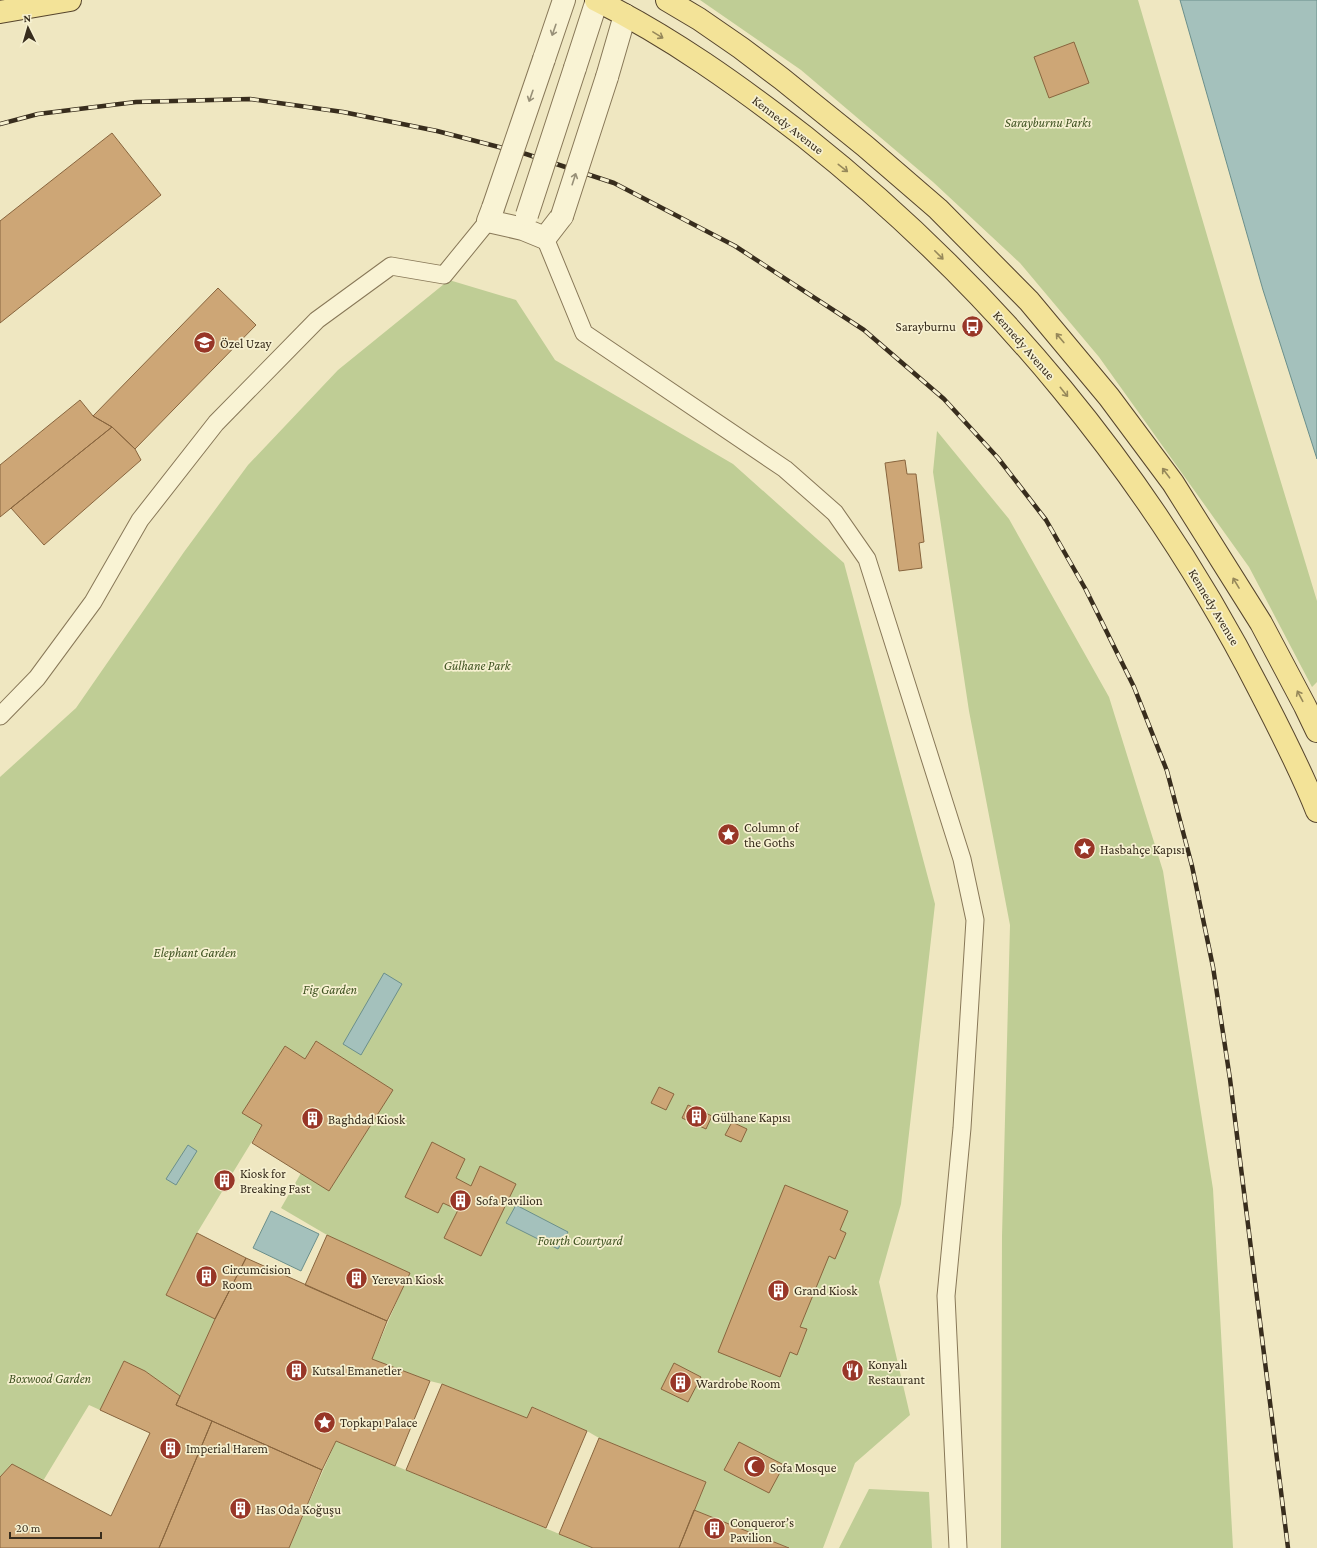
<svg xmlns="http://www.w3.org/2000/svg" width="1317" height="1548" font-family="'Crimson Pro',serif">
	<style>
		.green { fill: #bfcd95 }
		.water { fill: #a4c1bc; stroke: #6b8f8b }
		.building { fill: #cda676; stroke: #88653e }
		.lines { fill: none; stroke-linecap: round; stroke-linejoin: round }
		.lane-casing { stroke: #887858; stroke-width: 19 }
		.street-casing { stroke: #887858; stroke-width: 24 }
		.primary-casing { stroke: #56452d; stroke-width: 24 }
		.lane { stroke: #f9f3d4; stroke-width: 17 }
		.street { stroke: #f9f3d4; stroke-width: 22 }
		.primary { stroke: #f3e398; stroke-width: 22 }
		.rail-casing { stroke: #382d1d; stroke-width: 4.5 }
		.rail { stroke: #f6f0d0; stroke-width: 3; stroke-dasharray: 9; stroke-linecap: butt }
		.street-bridge-casing { stroke: #887858; stroke-width: 24; stroke-linecap: butt }
		.street-bridge { stroke: #f9f3d4; stroke-width: 22 }
		.oneway { stroke: #989078 }
		.oneway2 { stroke: #96885a }
		.labels { text-anchor: middle; dominant-baseline: central; stroke-width: 3.5; stroke-linejoin: round; paint-order: stroke }
		.park-label { font-size: 13px; font-style: italic; fill: #415423; stroke: #f6f0d0 }
		.street-label { font-size: 13px; fill: #382d1d; stroke: #f6f0d0 }
		.poi-label { font-size: 13px; fill: #382d1d; stroke: #f6f0d0; text-anchor: start }
	</style>
	<rect width="100%" height="100%" fill="#efe7c1"/>
	<path class="green" d="M700 0H1138L1233 324 1317 601V682L1312 687 1249 567 1099 357 1020 263 933 182 801 70Z
		M449 280 516 300 555 360 733 464 844 563 935 904 901 1204 879 1282 910 1415 855 1463 823 1548H789L694 1510 706 1482 599 1438 587 1431 533 1407 527 1418 442 1384 430 1381 372 1359 409 1273 327 1235 281 1208 301 1173 329 1191 393 1090 316 1041 305 1059 285 1046 243 1113 262 1125 232 1174 226 1170 217 1185 223 1190 197 1233 166 1294 215 1319 180 1396 145 1371 124 1361 100 1410 89 1405 43 1481 12 1464 0 1477V777L76 708 184 552 248 465 338 370Z
		M937 431 1009 519 1109 697 1163 871 1213 1189 1233 1548H1001L1002 1236 1010 925 969 711 933 472Z
		M336 1441 593 1548H289Z
		M869 1489 929 1492 932 1548H839Z"/>
	<path class="water" d="M1180 0H1317V459L1263 290Z
		M384 973 402 984 361 1055 343 1044Z
		M188 1145 197 1151 176 1185 166 1179Z
		M516 1205 568 1232 558 1249 506 1223Z
		M271 1211 319 1234 301 1271 253 1248Z"/>
	<path class="building" d="M1074 42 1089 83 1049 98 1034 57Z
		M112 133 161 195 0 323V221Z
		M218 288 256 325 135 449 112 427 93 416Z
		M80 400 93 416 112 427 0 517V465Z
		M112 427 135 449 141 460 44 545 11 508Z
		M905 460 907 474H916L924 542 919 543 922 568 899 571 885 463Z
		M316 1041 393 1090 329 1191 252 1143 262 1125 242 1113 285 1046 305 1059Z
		M659 1087 674 1094 666 1110 651 1103Z
		M688 1105 712 1116 706 1129 682 1118Z
		M732 1122 747 1129 741 1142 725 1135Z
		M432 1142 465 1159 456 1178 471 1186 480 1166 516 1184 481 1256 444 1238 458 1210 443 1203 438 1213 405 1197Z
		M226 1170 232 1174 223 1190 217 1186Z
		M785 1185 848 1211 840 1230 846 1233 835 1259 829 1256 800 1327 807 1329 797 1355 790 1352 780 1377 718 1352Z
		M197 1233 246 1258 215 1319 166 1295Z
		M327 1235 410 1273 387 1321 305 1285Z
		M246 1258 387 1321 372 1359 430 1381 395 1466 336 1441 322 1470 176 1405 215 1319Z
		M124 1361 145 1371 180 1396 176 1405 212 1421 159 1548H0V1477L12 1464 111 1516 150 1433 100 1410Z
		M674 1363 701 1377 688 1402 661 1389Z
		M442 1384 527 1418 532 1407 587 1431 546 1528 406 1470Z
		M212 1421 322 1470 289 1548H159Z
		M599 1438 706 1482 679 1548H593L559 1534Z
		M739 1442 784 1465 769 1493 724 1470Z
		M694 1510 789 1548H679Z"/>
	<g class="lines">
		<defs>
			<path id="lane" d="M545 238 584 333 785 469 835 513 867 559 962 859 975 920 962 1128 946 1296 958 1548
				M0 716 37 678 93 602 140 520 216 423 317 320 391 266 444 275 488 221"/>
			<path id="street" d="M544 59 564 0
				M575 68 597 0
				M607 77 625 15
				M493 208 488 221 523 229 545 238 562 216"/>
			<path id="primary" d="M596 0C671 37 739 86 805 137 994 287 1150 475 1260 691 1280 730 1301 770 1317 811
				M667 0 699 19 741 48 782 79 865 146 938 209 1029 301 1109 397 1173 483 1261 623 1305 706 1317 731
				M0 12 70 0"/>
		</defs>
		<use href="#lane" class="lane-casing"/>
		<use href="#street" class="street-casing"/>
		<use href="#primary" class="primary-casing"/>
		<use href="#lane" class="lane"/>
		<use href="#street" class="street"/>
		<use href="#primary" class="primary"/>
		<defs>
			<path id="rail" d="M0 124 38 114 136 102 250 99 343 112 437 131 526 154 614 183 735 246 864 330 944 399 998 458 1046 520 1086 590 1134 687 1167 771 1192 866 1213 967 1230 1079 1288 1548"/>
		</defs>
		<use href="#rail" class="rail-casing"/>
		<use href="#rail" class="rail"/>
		<defs>
			<path id="street-bridge" d="M493 208 544 59
				M527 215 575 68
				M562 216 607 77"/>
		</defs>
		<use href="#street-bridge" class="street-bridge-casing"/>
		<use href="#street-bridge" class="street-bridge"/>
	</g>
	<defs><path id="oneway-shaft" d="M-6 0H5M1.5-3L5.5 0L1.5 3" fill="none" stroke-width="1.6" stroke-linecap="round" stroke-linejoin="round"/></defs>
	<g class="oneway">
		<use href="#oneway-shaft" transform="translate(554 30) rotate(109)"/>
		<use href="#oneway-shaft" transform="translate(531 96) rotate(109)"/>
		<use href="#oneway-shaft" transform="translate(574 179) rotate(-72)"/>
	</g>
	<g class="oneway2">
		<use href="#oneway-shaft" transform="translate(658 35) rotate(31)"/>
		<use href="#oneway-shaft" transform="translate(843 168) rotate(38)"/>
		<use href="#oneway-shaft" transform="translate(939 255) rotate(45)"/>
		<use href="#oneway-shaft" transform="translate(1060 338) rotate(-130)"/>
		<use href="#oneway-shaft" transform="translate(1064 392) rotate(51)"/>
		<use href="#oneway-shaft" transform="translate(1166 473) rotate(-127)"/>
		<use href="#oneway-shaft" transform="translate(1236 583) rotate(-121)"/>
		<use href="#oneway-shaft" transform="translate(1300 696) rotate(-118)"/>
	</g>
	<defs>
		<symbol id="bus-disc" viewBox="-11 -11 22 22"><circle r="9.5" fill="#983627" stroke="#f6f0d0"/><path d="M-5-6H5V4H4V6H2V4H-2V6H-4V4H-5ZM-3.5-4V0h7V-4ZM-3.5 1.2v1.5H-2V1.2ZM2 1.2v1.5H3.5V1.2Z" fill="#fff"/></symbol>
		<symbol id="school-disc" viewBox="-11 -11 22 22"><circle r="9.5" fill="#983627" stroke="#f6f0d0"/><path d="M0-5L7-2L0 1L-7-2ZM-4 1L0 2.5L4 1V4Q0 6-4 4Z" fill="#fff"/></symbol>
		<symbol id="sight-disc" viewBox="-11 -11 22 22"><circle r="9.5" fill="#983627" stroke="#f6f0d0"/><path d="M0-6L1.8-2.2L6-1.7L2.9 1.2L3.7 5.4L0 3.3L-3.7 5.4L-2.9 1.2L-6-1.7L-1.8-2.2Z" fill="#fff"/></symbol>
		<symbol id="building-disc" viewBox="-11 -11 22 22"><circle r="9.5" fill="#983627" stroke="#f6f0d0"/><path d="M-4-6H4V6H1V3H-1V6H-4ZM-2.5-4.3h1.7v1.8h-1.7ZM.8-4.3h1.7v1.8H.8ZM-2.5-1h1.7V.8h-1.7ZM.8-1h1.7V.8H.8Z" fill="#fff"/></symbol>
		<symbol id="restaurant-disc" viewBox="-11 -11 22 22"><circle r="9.5" fill="#983627" stroke="#f6f0d0"/><path d="M-5-6h1v4h1v-4h1v4h1v-4h1v5L-1.5 .5V6h-2V.5L-5-1ZM5-6V6H3V1.5H1.5Q1.5-4 5-6Z" fill="#fff"/></symbol>
		<symbol id="mosque-disc" viewBox="-11 -11 22 22"><circle r="9.5" fill="#983627" stroke="#f6f0d0"/><path d="M3.5-4.9A6 6 0 1 0 3.5 4.9A5 5 0 1 1 3.5-4.9Z" fill="#fff"/></symbol>
	</defs>
	<g fill-rule="evenodd">
		<use href="#bus-disc" x="960" y="314" width="25" height="25"/>
		<use href="#school-disc" x="192" y="330" width="25" height="25"/>
		<use href="#sight-disc" x="716" y="822" width="25" height="25"/>
		<use href="#sight-disc" x="1072" y="836" width="25" height="25"/>
		<use href="#building-disc" x="684" y="1104" width="25" height="25"/>
		<use href="#building-disc" x="300" y="1106" width="25" height="25"/>
		<use href="#building-disc" x="212" y="1168" width="25" height="25"/>
		<use href="#building-disc" x="448" y="1188" width="25" height="25"/>
		<use href="#building-disc" x="194" y="1264" width="25" height="25"/>
		<use href="#building-disc" x="344" y="1266" width="25" height="25"/>
		<use href="#building-disc" x="766" y="1278" width="25" height="25"/>
		<use href="#building-disc" x="284" y="1358" width="25" height="25"/>
		<use href="#restaurant-disc" x="840" y="1358" width="25" height="25"/>
		<use href="#building-disc" x="668" y="1370" width="25" height="25"/>
		<use href="#sight-disc" x="312" y="1410" width="25" height="25"/>
		<use href="#building-disc" x="158" y="1436" width="25" height="25"/>
		<use href="#mosque-disc" x="742" y="1454" width="25" height="25"/>
		<use href="#building-disc" x="228" y="1496" width="25" height="25"/>
		<use href="#building-disc" x="702" y="1516" width="25" height="25"/>
	</g>
	<g class="labels">
		<g class="park-label">
			<text x="1048" y="122">Sarayburnu Parkı</text>
			<text x="477" y="665">Gülhane Park</text>
			<text x="195" y="952">Elephant Garden</text>
			<text x="330" y="989">Fig Garden</text>
			<text x="580" y="1240">Fourth Courtyard</text>
			<text x="50" y="1378">Boxwood Garden</text>
		</g>
		<g class="street-label">
			<text transform="translate(788 125) rotate(38)">Kennedy Avenue</text>
			<text transform="translate(1024 345) rotate(49)">Kennedy Avenue</text>
			<text transform="translate(1214 607) rotate(59)">Kennedy Avenue</text>
		</g>
		<g class="poi-label">
			<text x="956" y="326" text-anchor="end">Sarayburnu</text>
			<text x="220" y="343">Özel Uzay</text>
			<text x="744" y="827">Column of<tspan x="744" dy="15">the Goths</tspan></text>
			<text x="1100" y="849">Hasbahçe Kapısı</text>
			<text x="712" y="1117">Gülhane Kapısı</text>
			<text x="328" y="1119">Baghdad Kiosk</text>
			<text x="240" y="1173">Kiosk for<tspan x="240" dy="15">Breaking Fast</tspan></text>
			<text x="476" y="1200">Sofa Pavilion</text>
			<text x="222" y="1269">Circumcision<tspan x="222" dy="15">Room</tspan></text>
			<text x="372" y="1279">Yerevan Kiosk</text>
			<text x="794" y="1290">Grand Kiosk</text>
			<text x="868" y="1364">Konyalı<tspan x="868" dy="15">Restaurant</tspan></text>
			<text x="312" y="1370">Kutsal Emanetler</text>
			<text x="696" y="1383">Wardrobe Room</text>
			<text x="340" y="1422">Topkapı Palace</text>
			<text x="186" y="1448">Imperial Harem</text>
			<text x="770" y="1467">Sofa Mosque</text>
			<text x="256" y="1509">Has Oda Koğuşu</text>
			<text x="730" y="1522">Conqueror’s<tspan x="730" dy="15">Pavilion</tspan></text>
		</g>
	</g>
	<g transform="translate(28 28) rotate(355)" stroke="#f6f0d0" stroke-width="3" paint-order="stroke">
	<path d="M0-3L7 15L0 10L-7 15Z" fill="#382d1d"/>
	<text y="-6" font-size="11" font-weight="bold" text-anchor="middle" fill="#382d1d">N</text>
	</g>
	<path d="M10 1532v6h91v-6" fill="none" stroke="#382d1d" stroke-width="2"/>
	<text x="16" y="1532" font-size="12" fill="#382d1d" stroke="#f6f0d0" stroke-width="3" paint-order="stroke">20 m</text>
</svg>
